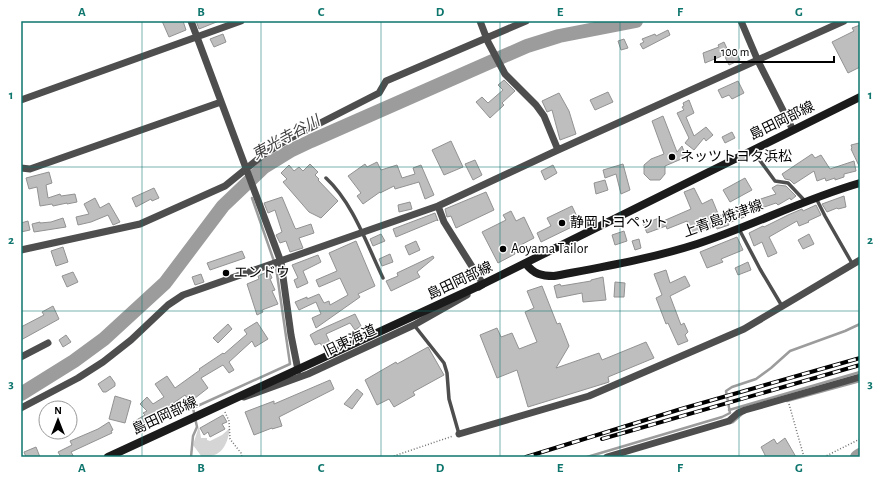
<svg xmlns="http://www.w3.org/2000/svg" width="881" height="478" font-family="'Alegreya Sans','Noto Sans JP',sans-serif">
	<style>
		.green { fill: #d5d5d5 }
		.lines { fill: none; stroke-linecap: round; stroke-linejoin: round }
		.stream { stroke: #9c9c9c; stroke-width: 2.5 }
		.river { stroke: #9c9c9c; stroke-width: 14 }
		.building { fill: #bebebe; stroke: #929292 }
		.path { stroke: #707070; stroke-width: 1.5; stroke-dasharray: 1 2; stroke-linecap: butt }
		.lane { stroke: #4e4e4e; stroke-width: 3.5 }
		.street { stroke: #4e4e4e; stroke-width: 7 }
		.secondary { stroke: #1b1b1b; stroke-width: 8 }
		.rail-casing { stroke: #000; stroke-width: 4 }
		.rail { stroke: #fff; stroke-width: 2.5; stroke-dasharray: 8; stroke-linecap: butt }
		.grid { fill: none; stroke: #0f766e; stroke-width: 1; stroke-opacity: 0.55 }
		.poi-dot { fill: #000; stroke: #fff; stroke-width: 1.5 }
		.labels { text-anchor: middle; dominant-baseline: central; stroke-width: 3; stroke-linejoin: round; paint-order: stroke }
		.street-label { font-size: 14px; fill: #000; stroke: #fff }
		.poi-label { font-size: 14px; fill: #000; stroke: #fff; text-anchor: start }
		.water-label { font-size: 15px; font-style: italic; fill: #3d3d3d; stroke: #fff }
		.neatline { fill: none; stroke: #0f766e; stroke-width: 1.5 }
		.grid-label { font-size: 13px; text-anchor: middle; font-weight: bold; fill: #0f766e }
	</style>
	<rect width="100%" height="100%" fill="#fff"/>
	<path class="green" d="M199 426 201 438H207V440L210 441 222 435 230 428C227 446 222 457 202 457L193 445Z"/>
	<g class="lines">
		<path class="stream" d="M787 401 860 381
			M729 410 860 372
			M730 423 733 422 742 414
			M191 457 193 436 197 427 193 408 290 364 276 267 252 198
			M587 457 722 417 730 413 726 391 732 387 756 379 771 368 790 351 845 331 860 324"/>
		<path class="river" d="M21 394 74 361 104 339 165 283 223 206 264 167 290 151 311 141 527 46 559 36 636 21
			M857 457 860 455"/>
	</g>
	<path class="building" d="M162 21H183L186 30 169 37Z
		M196 21H219L199 29Z
		M860 25V67L848 73 832 42 854 31 852 28Z
		M668 30 670 35 643 49 640 44 644 42 642 39 655 34 656 36Z
		M223 34 226 42 214 47 210 39Z
		M624 39 628 48 621 50 618 41Z
		M724 42 729 53 705 63 703 53 719 47 718 45Z
		M736 52 740 60 729 65 725 57Z
		M504 80 515 91 502 103 504 105 490 118 476 102 482 97 488 103 503 90 498 85Z
		M738 81 744 93 732 99 729 95 722 98 718 90Z
		M608 92 613 102 595 110 590 100Z
		M559 93 569 111 576 134 560 140 552 110 547 112 542 101Z
		M689 100 694 113 686 117 694 136 706 127 713 135 706 141 704 138 694 150 685 143 689 138 677 113 684 110 682 107 684 106 683 103Z
		M663 116 677 152 682 146 686 157 665 166V174L660 180H650L644 174V165L651 159 664 154 652 121Z
		M732 132 735 138 725 143 722 137Z
		M451 141 463 167 444 175 432 150Z
		M859 143 860 146V168L851 149 852 148 851 145Z
		M812 154 815 158 821 155 830 169 854 161 856 171 844 174V177L835 180V178L826 181 825 178 817 181 814 171 794 184 790 180 785 179 782 174Z
		M475 160 482 175 473 180 465 164Z
		M377 162 381 170 397 165 402 178 415 174 413 168 421 165 434 195 425 199 419 182 395 189 394 186 380 193V192L363 204 357 196 361 193 348 176 365 164 367 167Z
		M310 164 318 172 315 175 319 179 318 180 338 201 321 218 309 212 283 182 287 179 281 173 289 165 294 171 299 167 303 171Z
		M623 164 630 190 621 194 616 174 605 178 603 170Z
		M553 165 557 173 545 180 541 171Z
		M49 172 52 183 46 185 48 198 60 194 61 196 75 194 77 202 67 204V203L53 206 52 204 40 206 37 187 29 189 26 178Z
		M745 178 752 190 730 202 723 190Z
		M605 180 608 190 596 194 594 183Z
		M777 185 786 186 796 196 791 200 790 198 778 205 776 203 744 214 745 217 728 223 729 225 717 229 716 226 691 235 687 221 667 229 666 226 647 233 643 224 659 218 661 222 691 209 684 192 694 188 702 204 712 199 719 216 734 209 733 208 776 194 772 188Z
		M154 188 159 198 152 201 151 199 136 207 132 198Z
		M486 192 494 210 456 228 451 216 447 217 445 209Z
		M844 196 846 207 838 209 837 208 827 212 822 204Z
		M282 197 295 228 296 229 311 224 314 233 299 238 303 248 290 252 286 241 280 243 276 235 282 232 275 210 268 213 264 203Z
		M95 198 100 208 109 203 120 222 113 225 108 215 91 222 78 225 76 217 89 214 84 204Z
		M410 202 412 209 399 212 398 205Z
		M816 205 821 215 808 221 809 222 799 226 797 221 769 237 777 253 768 257 762 242 754 246 749 233 763 226 764 227 788 215 802 209 803 211Z
		M572 206 580 223 541 242 537 233 551 226 547 218Z
		M511 211 516 221 524 217 534 238 513 249 515 254 498 263 482 232 506 220 503 215Z
		M435 213 438 221 437 220 396 237 393 229Z
		M63 218 66 227 34 232 32 224 40 222V223L51 222Z
		M28 221 30 230 21 232V223Z
		M624 231 627 241 615 245 612 235Z
		M381 234 385 241 373 246 370 239Z
		M809 234 814 244 803 249 798 240Z
		M737 237 743 250 721 259 723 262 707 268 700 252Z
		M639 239 641 248 635 250 632 241Z
		M356 241 375 286 358 294 360 297 316 328 312 318 321 314 316 302 299 310 295 302 307 297V299L319 294 324 303 329 301 330 305 348 295 340 278 319 287 316 280 337 271 329 253Z
		M416 241 420 250 409 255 405 246Z
		M63 247 68 262 56 266 51 251Z
		M242 251 245 258 210 270 207 263Z
		M390 254 393 262 382 266 379 259Z
		M318 255 321 262 303 271 308 283 297 288 294 280 298 278 292 265Z
		M433 256 434 258 417 272 420 277 391 291 386 281 398 276 397 273Z
		M748 262 751 270 738 275 735 268Z
		M666 270 670 283 685 276 690 286 670 296 681 325 684 323 688 332 685 335 688 341 678 345 668 323 666 324 656 298 662 295 654 274Z
		M269 271 272 278 270 279 275 290 272 291 278 304 262 310 263 312 257 315 247 284 259 279 258 276Z
		M73 272 78 282 67 287 62 276Z
		M201 274 204 282 195 285 192 277Z
		M603 277 606 300 583 302 582 293 557 298 554 286 560 284 561 286 591 281V280Z
		M615 282 625 283 624 297H614Z
		M542 286 557 324 560 323 569 346 556 368 599 353 602 360 646 342 654 358 608 377 609 382 606 383 528 407 517 370 497 378 480 335 497 328 501 337 512 333 519 349 537 342 525 312 534 308 527 291Z
		M53 306 59 319 21 340V327L44 315 42 312Z
		M355 314 361 326 355 330 350 323 326 334 330 343 322 346 320 343 315 345 310 335 317 331Z
		M257 322 268 339 255 347 252 341 229 362 234 370 229 373 223 365 201 378 208 388 190 402 185 395 168 407 171 411 164 416 166 417 161 421 159 419 138 431 133 422 145 415 143 413 147 411 140 404 147 397 153 404 164 397 155 384 167 376 175 388 200 370 199 369 223 353 224 354 247 334 244 330Z
		M228 324 232 329 218 343 213 338Z
		M66 335 71 342 63 347 59 340Z
		M428 347 444 375 413 392 415 395 394 407 389 399 377 405 365 380 396 362 397 364Z
		M110 376 115 383V386L106 392H103L98 384Z
		M330 380 334 389 279 417 282 426 272 429V428L254 435 245 412 274 401V404Z
		M357 389 363 394 352 409 344 404Z
		M115 396 131 401 125 423 109 419Z
		M223 415 227 422 222 424 225 429 210 437 208 432 204 435 200 428Z
		M109 422 113 430 111 431 112 433 71 452 74 457H61L58 452 72 445 70 441 98 429Z
		M785 438 796 457H766L761 447 774 439 777 444Z
		M36 447 40 457H26L24 452Z"/>
	<g class="lines">
		<path class="path" d="M789 404 804 457
			M225 412 229 421 230 439 241 453 242 457
			M391 457 453 436
			M824 457 860 439"/>
		<path class="lane" d="M753 151 775 181 788 183 805 201
			M326 178C353 203 367 245 383 278
			M816 198 825 216 853 265
			M739 229 760 269 782 306
			M414 325 444 363 447 373 449 399 459 434"/>
		<path class="street" d="M191 21 281 262 291 335 298 370
			M480 21 488 42 505 74 536 105 544 116 558 150
			M741 21 758 61 793 130
			M21 100 241 21
			M21 168 30 169 221 102
			M438 206 444 222 483 284 479 287
			M21 250 140 224 225 186 263 155 285 141 379 93 386 81 526 21
			M21 357 48 343
			M244 397 308 374 414 325 467 295
			M21 408 78 378 103 362 131 340 168 305 183 295 438 206 558 150 844 21
			M459 434 589 396 744 329 860 260
			M607 457 729 421 738 413 745 410 860 377"/>
		<path class="secondary" d="M526 264C534 274 541 276 554 276 602 267 650 259 697 244 752 226 804 199 860 183
			M108 457 483 284 860 97"/>
		<defs>
			<path id="rail" d="M602 439 860 365
				M526 457 681 409 860 358"/>
		</defs>
		<use href="#rail" class="rail-casing"/>
		<use href="#rail" class="rail"/>
	</g>
	<path class="grid" d="M142 21V457M261 21V457M381 21V457M500 21V457M620 21V457M739 21V457M21 167H860M21 311H860"/>
	<g class="poi-dot">
		<circle cx="672" cy="157" r="4"/>
		<circle cx="562" cy="223" r="4"/>
		<circle cx="503" cy="249" r="4"/>
		<circle cx="226" cy="273" r="4"/>
	</g>
	<g class="labels">
		<g class="street-label">
			<text transform="translate(782 121) rotate(-26)">島田岡部線</text>
			<text transform="translate(723 219) rotate(-20)">上青島焼津線</text>
			<text transform="translate(460 281) rotate(-25)">島田岡部線</text>
			<text transform="translate(350 341) rotate(-25)">旧東海道</text>
			<text transform="translate(165 416) rotate(-25)">島田岡部線</text>
		</g>
		<g class="poi-label">
			<text x="680" y="157">ネッツトヨタ浜松</text>
			<text x="570" y="223">静岡トヨペット</text>
			<text x="511" y="249">Aoyama Tailor</text>
			<text x="234" y="273">エンドウ</text>
		</g>
		<g class="water-label">
			<text transform="translate(286 138) rotate(-29)">東光寺谷川</text>
		</g>
	</g>
	<rect width="881" height="478" fill="none" stroke="#ffffff" stroke-width="44"/>
	<g transform="translate(58 420)"><circle r="19" fill="#ffffff" stroke="#999999"/>
	<path d="M0-3L7 15L0 10L-7 15Z" fill="#000000"/>
	<text y="-6" font-size="11" font-weight="bold" text-anchor="middle" fill="#000000">N</text>
	</g>
	<path d="M715 56v6h119v-6" fill="none" stroke="#000000" stroke-width="2"/>
	<text x="721" y="56" font-size="12" fill="#000000" stroke="#ffffff" stroke-width="3" paint-order="stroke">100 m</text>
	<rect x="22" y="22" width="837" height="434" class="neatline"/>
	<g class="grid-label">
		<text x="82" y="16">A</text>
		<text x="201" y="16">B</text>
		<text x="321" y="16">C</text>
		<text x="440" y="16">D</text>
		<text x="560" y="16">E</text>
		<text x="680" y="16">F</text>
		<text x="799" y="16">G</text>
		<text x="11" y="99">1</text>
		<text x="870" y="99">1</text>
		<text x="11" y="244">2</text>
		<text x="870" y="244">2</text>
		<text x="11" y="388">3</text>
		<text x="870" y="388">3</text>
		<text x="82" y="472">A</text>
		<text x="201" y="472">B</text>
		<text x="321" y="472">C</text>
		<text x="440" y="472">D</text>
		<text x="560" y="472">E</text>
		<text x="680" y="472">F</text>
		<text x="799" y="472">G</text>
	</g>
</svg>
